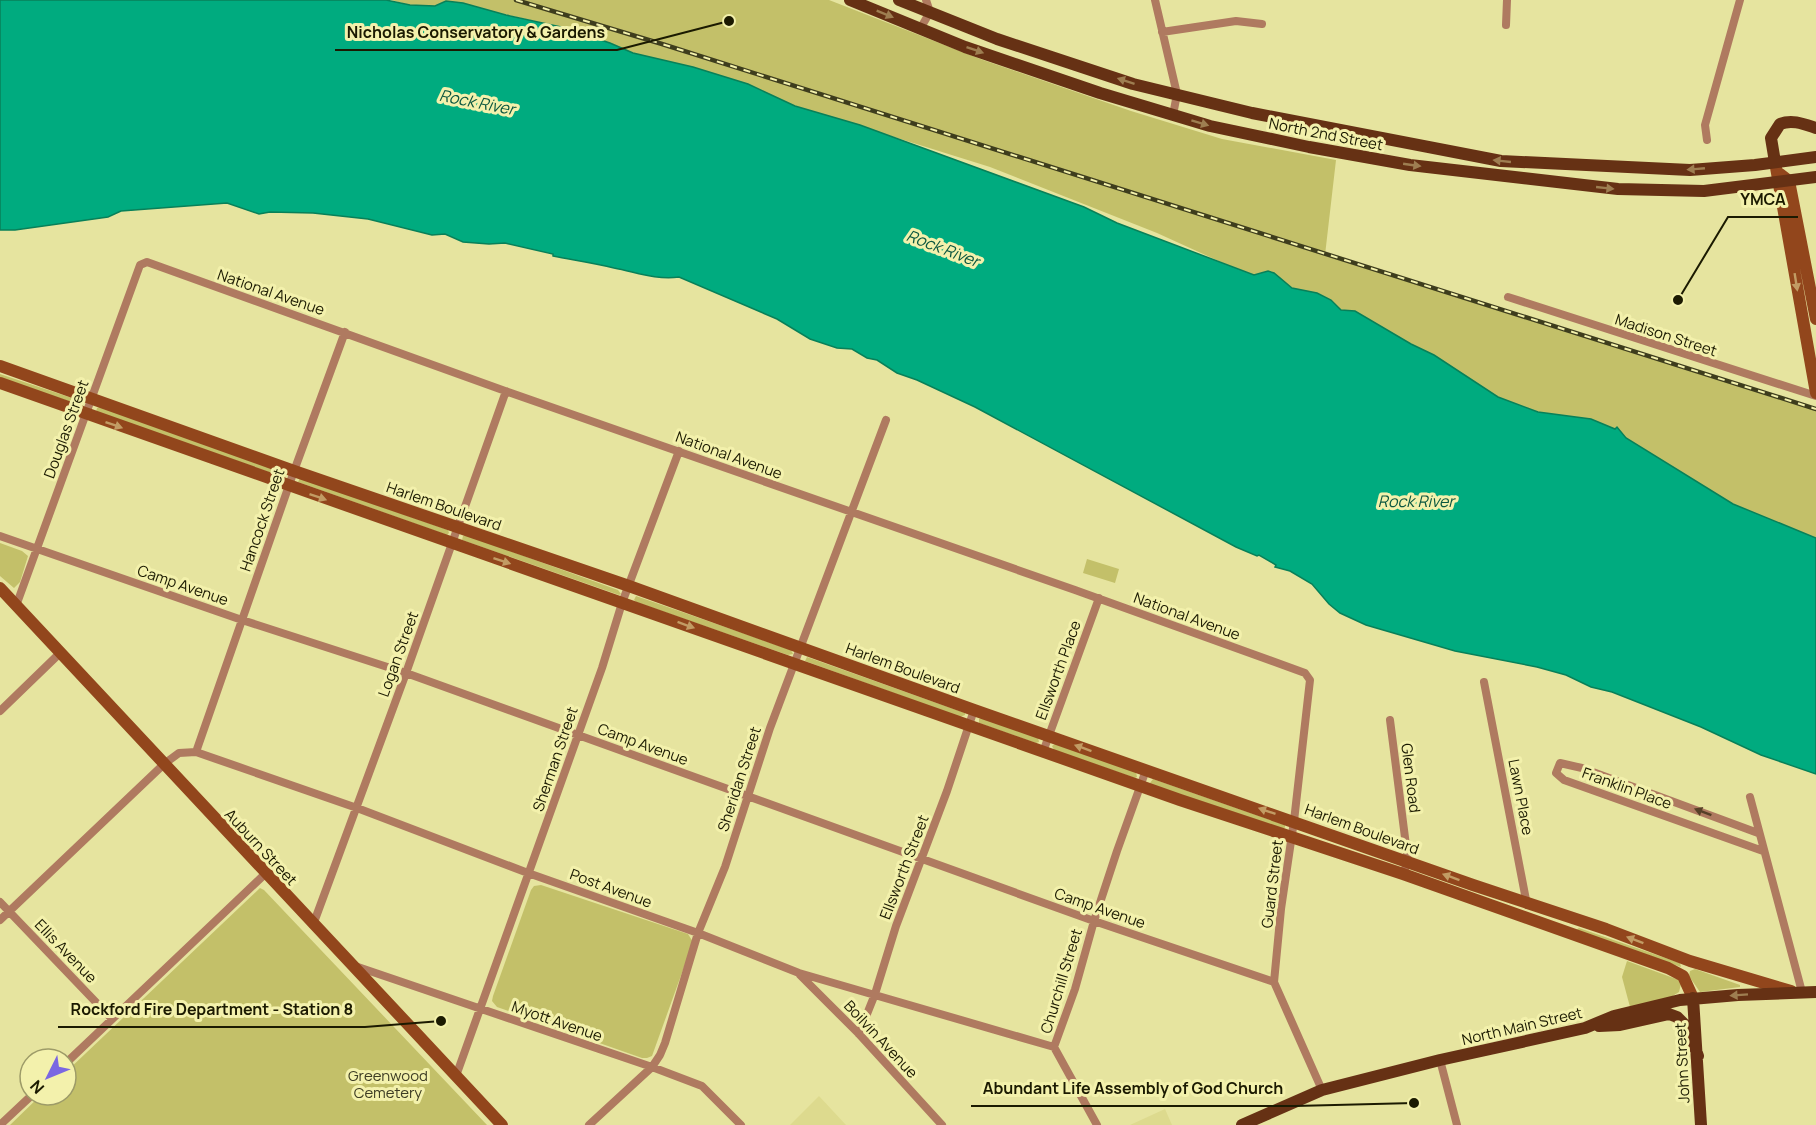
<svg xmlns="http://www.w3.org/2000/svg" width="1816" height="1125" font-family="Manrope,sans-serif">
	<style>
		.built { fill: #ddda8e }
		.green { fill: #c3c069 }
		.water { fill: #00ab7f; stroke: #088059; stroke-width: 1.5 }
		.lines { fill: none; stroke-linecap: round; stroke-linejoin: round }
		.street { stroke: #af7a60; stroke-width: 8 }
		.secondary { stroke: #92461c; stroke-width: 12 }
		.primary { stroke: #663114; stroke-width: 12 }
		.rail-casing { stroke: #3e3d1d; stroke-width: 4.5 }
		.rail { stroke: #f3f1ac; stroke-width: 2; stroke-dasharray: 7; stroke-linecap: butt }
		.oneway { fill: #9e7e51 }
		.oneway2 { fill: #c29c64 }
		.oneway3 { fill: #564027 }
		.labels { text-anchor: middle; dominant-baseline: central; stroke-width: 6; stroke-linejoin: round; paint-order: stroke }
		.street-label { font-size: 15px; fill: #1b1a01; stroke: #f3f1ac }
		.park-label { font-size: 15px; fill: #3e3d24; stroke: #f3f1ac }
		.water-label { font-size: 16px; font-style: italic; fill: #0b5740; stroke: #f3f1ac }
		.leader { fill: none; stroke: #1b1a01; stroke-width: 2 }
		.callout-dot { fill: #1b1a01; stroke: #f3f1ac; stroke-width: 2 }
		.callout-label { font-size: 16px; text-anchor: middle; font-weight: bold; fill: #1b1a01; stroke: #f3f1ac; stroke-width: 6; stroke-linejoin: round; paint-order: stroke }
	</style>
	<rect width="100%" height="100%" fill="#e6e49f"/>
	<path class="built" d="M819 1096 846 1125H790Z
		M1165 1109 1172 1125H1130Z"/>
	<path class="green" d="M391 0H829L983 60 1131 111 1222 139 1336 160 1325 255 1816 409V538L1733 504 1626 438 1621 432 1591 419 1538 412 1498 397 1434 355 1411 344 1355 311 1341 310 1331 300 1317 293 1292 288 1274 273 1268 271 1254 275 1223 263 1157 233 990 167 795 106 748 84 693 67 645 58 610 43 561 27 446 1 435 6 410 5Z
		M0 374 81 401 82 403 80 405 0 378Z
		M100 407 286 473V476L283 477 96 412 97 408Z
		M300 478 448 530 449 533 447 535 298 482Z
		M466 535 618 590 621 594 619 595 462 540 463 536Z
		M0 543 22 551 28 556 20 582 14 588 0 576Z
		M1087 559 1119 569 1115 583 1083 573Z
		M636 596 791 650 793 654 788 655 636 602 634 600Z
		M807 657 965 713V715L960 717 805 661Z
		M981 718 1038 737 1039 742 1036 743 979 723V719Z
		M1055 744 1136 772 1137 777 1135 778 1054 750 1052 746Z
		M1153 779 1285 825V827L1284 829 1152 785 1150 783Z
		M541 885 688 934 693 942 652 1056 647 1058H642L497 1007 492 1001 493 996 531 890 534 886Z
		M260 888 264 890 487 1125H10L41 1095H66V1072Z
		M1579 928 1680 963 1681 967 1576 930Z
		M1627 961 1679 980 1681 984 1679 992 1671 997 1630 1007 1622 977Z
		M1695 969 1740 985V987L1700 992 1689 976 1690 971Z"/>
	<path class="water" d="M0 0H386L410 5 435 6 446 1 463 3 506 15 561 27 610 43 633 53 693 67 748 84 795 106 860 125 1084 207 1117 223 1254 275 1268 271 1274 273 1292 288 1317 293 1331 300 1341 310 1355 311 1411 344 1434 355 1498 397 1538 412 1591 419 1615 429 1617 427 1626 438 1733 504 1816 538V774L1761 755 1701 727 1612 692 1591 687 1566 675 1537 667 1455 651 1366 625 1340 613 1329 604 1312 584 1290 571 1275 567 1276 565 1259 555 1257 556 1236 547 975 407 917 380 897 373 877 360 867 358 852 349 837 348 810 339 777 319 679 277C655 280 636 272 614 268 594 263 573 260 553 256V254L505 243 489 244 463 242 445 234 432 235 368 219 313 213 270 212 259 214 227 203 121 211 108 217 15 230H0Z"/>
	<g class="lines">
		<path class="street" d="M1155 0 1177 94 1173 115
			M1506 25 1507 0
			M920 29 930 12 926 0
			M1162 32 1236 21 1262 24
			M1707 140 1705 125 1740 0
			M1508 297 1816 396
			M0 536 242 620 406 673 1094 921 1274 982
			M16 606 140 265 147 262 511 393 1075 590 1305 673 1310 680 1294 821 1281 909 1274 982 1322 1090
			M1484 682 1527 905
			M0 711 60 653
			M1390 720 1408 861 1403 874
			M196 752 294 471 345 332
			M1043 752 1099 598
			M1750 797 1802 992
			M1758 833 1582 768 1560 763 1556 773 1564 780 1763 851
			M0 902 112 1019
			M0 920 164 764 179 753 196 752 357 808 528 873 698 933 799 973 1054 1047
			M313 925 406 673 506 391
			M355 966 652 1067 702 1086 741 1125
			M800 975 859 1034 942 1125
			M859 1034 875 994 896 926 947 791 974 710
			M1440 1060 1457 1125
			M66 1063 265 874
			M456 1076 602 668 622 603 679 451
			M0 1125 32 1095
			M589 1125 652 1067 660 1055 665 1043 698 933 725 867 770 728 886 420
			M1097 1125 1054 1047 1075 989 1094 921 1117 851 1146 770"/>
		<path class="secondary" d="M1775 162 1816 393
			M1780 174 1789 181 1816 319
			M0 366 294 471 629 586 974 710 1473 885 1606 929 1690 961 1791 991
			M0 383 1180 800 1403 874 1668 968 1683 976 1693 998
			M0 588 502 1125"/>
		<path class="primary" d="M850 0 965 47 1100 93 1210 126 1309 147 1410 165 1618 189 1704 191 1816 177
			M899 0 997 39 1133 84 1252 113 1501 161 1690 170 1755 165 1816 157
			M1775 162 1771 138 1780 124C1792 119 1804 124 1816 128
			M1693 998 1701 1125
			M1599 1026 1620 1025 1669 1014 1677 1017 1688 1028 1698 1056
			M1242 1125 1322 1090 1440 1060 1585 1028 1614 1016 1680 1000 1738 995 1816 992"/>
		<defs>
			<path id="rail" d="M516 0 662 44 1816 409"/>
		</defs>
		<use href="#rail" class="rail-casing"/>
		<use href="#rail" class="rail"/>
	</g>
	<defs><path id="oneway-solid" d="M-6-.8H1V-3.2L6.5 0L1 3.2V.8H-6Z" transform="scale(1.5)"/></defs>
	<g class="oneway">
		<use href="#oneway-solid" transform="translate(885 14) rotate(22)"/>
		<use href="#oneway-solid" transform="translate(975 50) rotate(19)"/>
		<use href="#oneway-solid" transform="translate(1126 81) rotate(-162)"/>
		<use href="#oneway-solid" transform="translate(1200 123) rotate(17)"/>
		<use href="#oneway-solid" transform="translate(1502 161) rotate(-174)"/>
		<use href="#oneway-solid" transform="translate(1412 165) rotate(8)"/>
		<use href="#oneway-solid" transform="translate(1696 169) rotate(175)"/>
		<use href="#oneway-solid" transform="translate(1605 188) rotate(6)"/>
		<use href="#oneway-solid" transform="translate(1739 995) rotate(176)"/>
	</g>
	<g class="oneway2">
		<use href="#oneway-solid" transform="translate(1796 282) rotate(81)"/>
		<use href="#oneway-solid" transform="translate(114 425) rotate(19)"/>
		<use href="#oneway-solid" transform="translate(318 497) rotate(19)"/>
		<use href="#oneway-solid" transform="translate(502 561) rotate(18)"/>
		<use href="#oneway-solid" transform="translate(686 625) rotate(20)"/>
		<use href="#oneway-solid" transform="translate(1083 748) rotate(-160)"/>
		<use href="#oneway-solid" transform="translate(1267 811) rotate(-161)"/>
		<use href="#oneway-solid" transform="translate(1451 877) rotate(-160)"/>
		<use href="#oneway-solid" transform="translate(1635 940) rotate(-159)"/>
	</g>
	<use class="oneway3" href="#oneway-solid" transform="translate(1703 812) rotate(-159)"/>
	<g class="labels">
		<g class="street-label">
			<text transform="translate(1326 134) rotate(11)">North 2nd Street</text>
			<text transform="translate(271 292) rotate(19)">National Avenue</text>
			<text transform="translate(1666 335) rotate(18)">Madison Street</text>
			<text transform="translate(66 429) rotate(-70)">Douglas Street</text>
			<text transform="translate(729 455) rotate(20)">National Avenue</text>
			<text transform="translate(444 506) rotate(19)">Harlem Boulevard</text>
			<text transform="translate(262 520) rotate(-71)">Hancock Street</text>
			<text transform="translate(183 585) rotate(19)">Camp Avenue</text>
			<text transform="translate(1187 616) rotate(20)">National Avenue</text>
			<text transform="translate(398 654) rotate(-70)">Logan Street</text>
			<text transform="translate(903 668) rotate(20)">Harlem Boulevard</text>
			<text transform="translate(1058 670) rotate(-70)">Ellsworth Place</text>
			<text transform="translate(643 744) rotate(20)">Camp Avenue</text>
			<text transform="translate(555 759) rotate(-71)">Sherman Street</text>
			<text transform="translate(1411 778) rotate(83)">Glen Road</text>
			<text transform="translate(739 779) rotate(-72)">Sheridan Street</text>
			<text transform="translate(1627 788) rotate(20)">Franklin Place</text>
			<text transform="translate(1521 797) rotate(79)">Lawn Place</text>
			<text transform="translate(1362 829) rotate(20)">Harlem Boulevard</text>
			<text transform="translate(261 847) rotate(47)">Auburn Street</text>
			<text transform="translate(904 867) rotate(-69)">Ellsworth Street</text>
			<text transform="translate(1272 884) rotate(-83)">Guard Street</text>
			<text transform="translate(611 888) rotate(20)">Post Avenue</text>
			<text transform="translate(1100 908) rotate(19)">Camp Avenue</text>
			<text transform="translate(66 951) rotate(46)">Ellis Avenue</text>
			<text transform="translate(1061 981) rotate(-73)">Churchill Street</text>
			<text transform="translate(557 1021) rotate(19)">Myott Avenue</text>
			<text transform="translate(1522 1026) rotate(-13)">North Main Street</text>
			<text transform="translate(881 1039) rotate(47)">Boilvin Avenue</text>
			<text transform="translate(1682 1063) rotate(-93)">John Street</text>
		</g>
		<g class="park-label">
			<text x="388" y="1075">Greenwood<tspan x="388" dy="17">Cemetery</tspan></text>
		</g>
		<g class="water-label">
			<text transform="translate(477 102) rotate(11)">Rock River</text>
			<text transform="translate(943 248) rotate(21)">Rock River</text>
			<text x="1416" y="501">Rock River</text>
		</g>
	</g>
	<path class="leader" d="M729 21L617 50H335M1678 300L1728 217H1798M441 1021L365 1027H58M1414 1103L1295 1106H971"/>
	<g class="callout-dot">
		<circle cx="729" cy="21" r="6"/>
		<circle cx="1678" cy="300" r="6"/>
		<circle cx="441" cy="1021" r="6"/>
		<circle cx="1414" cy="1103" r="6"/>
	</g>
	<g class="callout-label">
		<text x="476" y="38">Nicholas Conservatory &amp; Gardens</text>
		<text x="1763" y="205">YMCA</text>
		<text x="212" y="1015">Rockford Fire Department - Station 8</text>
		<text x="1133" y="1094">Abundant Life Assembly of God Church</text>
	</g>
	<g transform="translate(48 1077) rotate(227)"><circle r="28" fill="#f3f1ac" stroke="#9d9b68" stroke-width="1.5"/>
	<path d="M0-4.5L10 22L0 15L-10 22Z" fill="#7a67e2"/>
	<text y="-9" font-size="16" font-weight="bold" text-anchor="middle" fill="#1b1a01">N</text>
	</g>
</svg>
